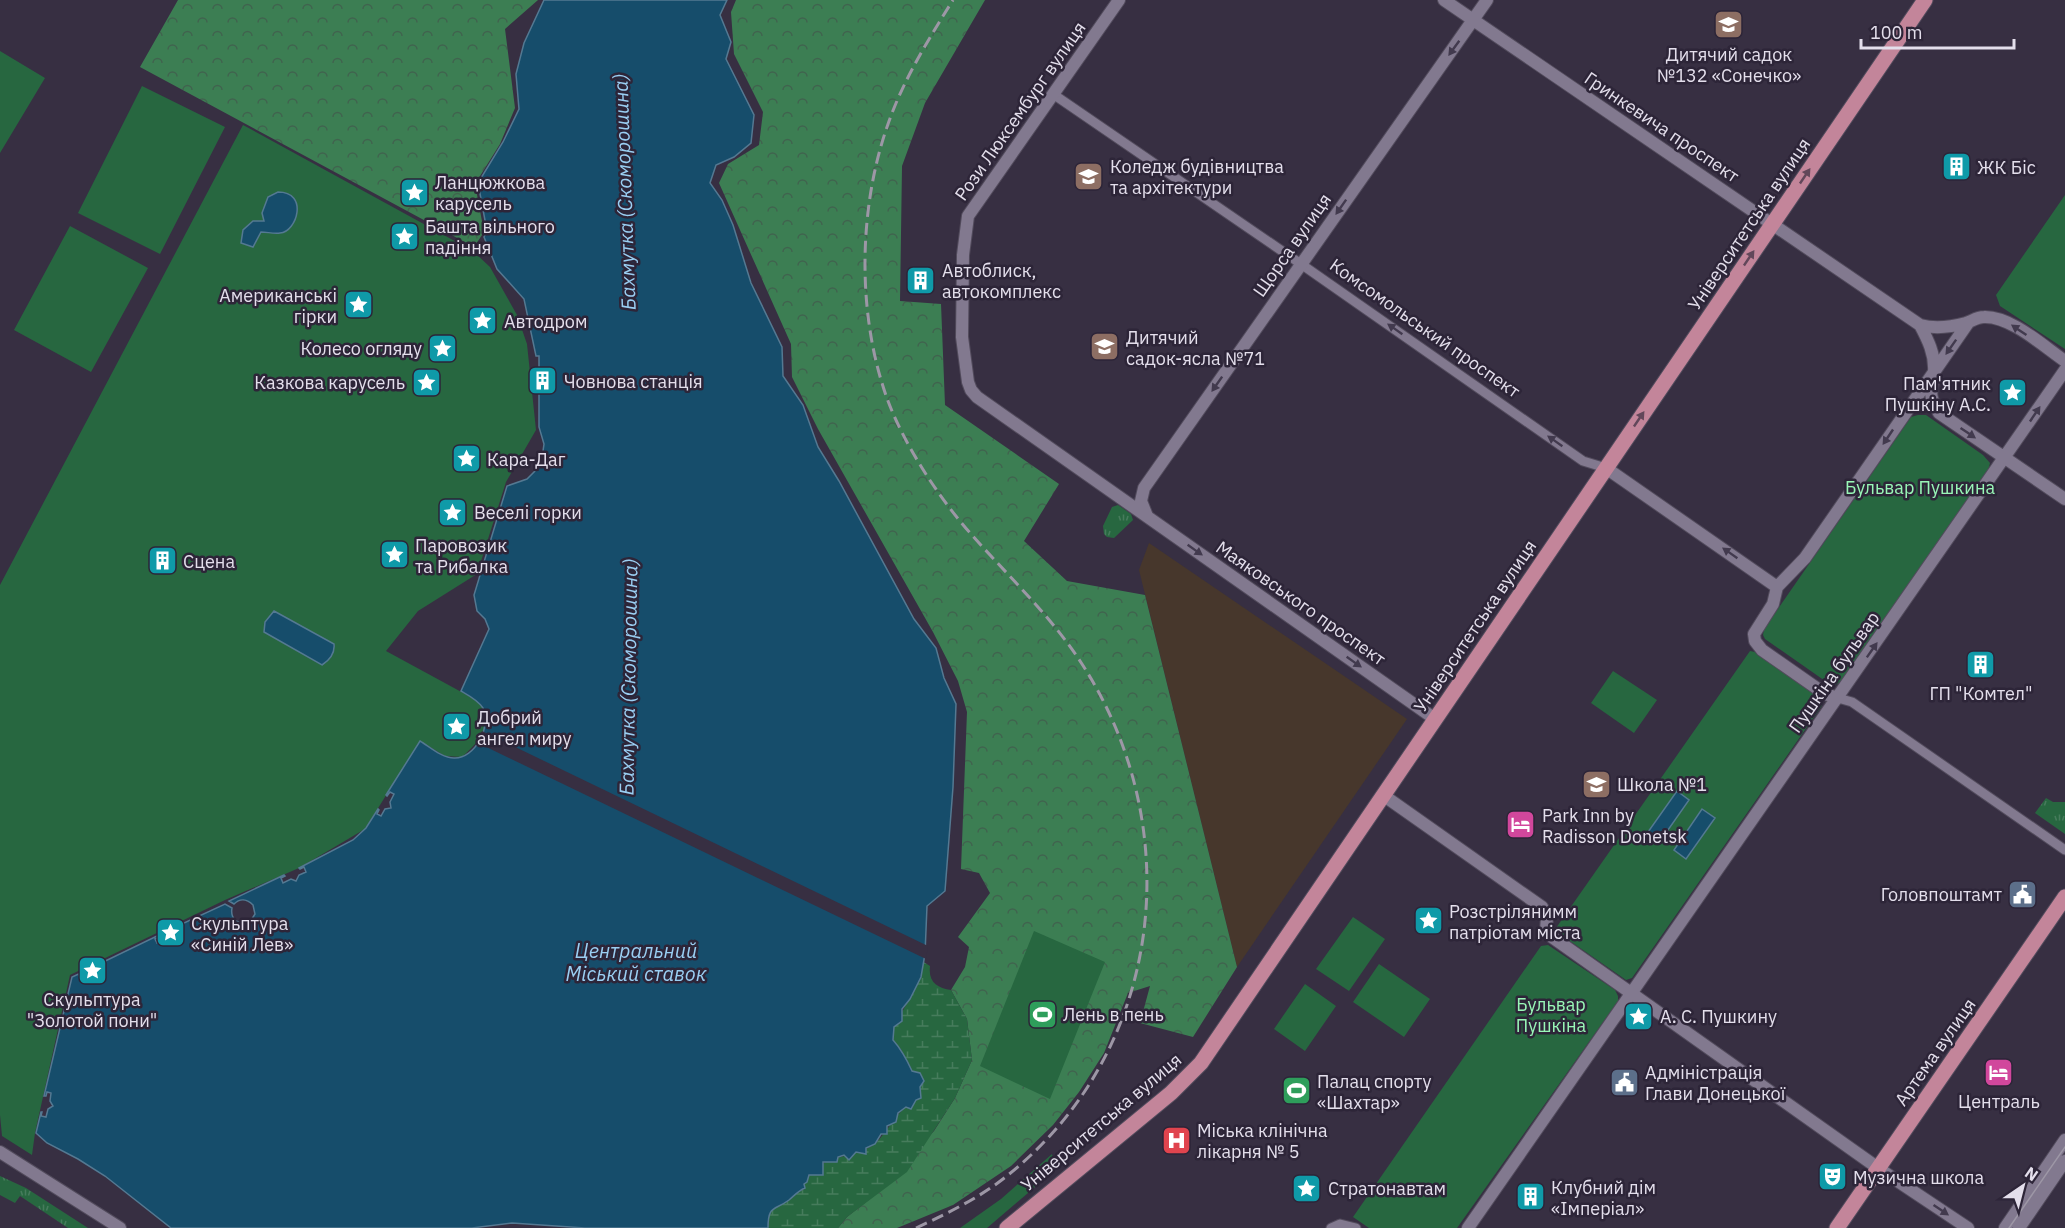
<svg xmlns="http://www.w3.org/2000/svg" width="2065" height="1228" font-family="'IBM Plex Sans',sans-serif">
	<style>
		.commercial { fill: #47372c }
		.grass { fill: url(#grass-tufts) }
		.forest { fill: url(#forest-crowns) }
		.wetland { fill: url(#wetland-marsh) }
		.park { fill: #276740 }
		.water { fill: #164d6b; stroke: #547992; stroke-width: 1.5 }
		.pier { fill: #372f42 }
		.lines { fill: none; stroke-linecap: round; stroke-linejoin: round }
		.minor-casing { stroke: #524b5c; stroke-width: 11 }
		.tertiary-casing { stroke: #524b5c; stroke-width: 14 }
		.primary-casing { stroke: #524b5c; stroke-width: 17 }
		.minor { stroke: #82798f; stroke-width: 9 }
		.tertiary { stroke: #82798f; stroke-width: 12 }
		.primary { stroke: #c3859a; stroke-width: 15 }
		.tram { stroke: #9d97a6; stroke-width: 1.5 }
		.rail { stroke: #9d97a6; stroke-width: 3; stroke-dasharray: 12 6; stroke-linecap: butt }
		.oneway { fill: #423a4e }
		.oneway2 { fill: #62475a }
		.labels { text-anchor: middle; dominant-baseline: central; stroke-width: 5; stroke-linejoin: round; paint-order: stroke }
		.poi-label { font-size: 18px; fill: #e4dfec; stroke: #2d2538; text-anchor: start }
		.street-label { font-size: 18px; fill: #e4dfec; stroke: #2d2538 }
		.park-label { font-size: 18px; fill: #99f7b7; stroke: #2d2538 }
		.water-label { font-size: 20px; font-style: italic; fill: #9acff3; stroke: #2d2538 }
	</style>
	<defs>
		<pattern id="grass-tufts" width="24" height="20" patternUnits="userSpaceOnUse" patternTransform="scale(1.5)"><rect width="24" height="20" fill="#276740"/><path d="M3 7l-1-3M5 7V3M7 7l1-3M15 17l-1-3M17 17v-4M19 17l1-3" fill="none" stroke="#467c5c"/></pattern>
		<pattern id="forest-crowns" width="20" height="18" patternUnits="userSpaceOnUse" patternTransform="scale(1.5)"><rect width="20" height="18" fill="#3c7e53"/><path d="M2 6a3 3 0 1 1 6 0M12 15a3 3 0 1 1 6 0" fill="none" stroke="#40634e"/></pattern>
		<pattern id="wetland-marsh" width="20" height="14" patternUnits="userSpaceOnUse" patternTransform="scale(1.5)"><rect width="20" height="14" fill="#276740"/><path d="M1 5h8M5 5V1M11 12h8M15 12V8" fill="none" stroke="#467c5c"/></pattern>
	</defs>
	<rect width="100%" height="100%" fill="#372f42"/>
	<path class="commercial" d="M1149 543 1407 719 1237 967 1139 570Z"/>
	<path class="grass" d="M1118 505 1131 514 1133 520 1114 538 1107 537 1104 534 1103 526 1112 507Z
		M2046 798 2053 802H2065V834L2035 813Z
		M0 1176 26 1188 88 1228H68L20 1196 15 1203 0 1195Z"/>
	<path class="forest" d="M178 0H538L505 29 515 108 500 144 475 184 484 232 474 247 140 67Z
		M736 0H985L925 103 902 166 900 301 941 304 945 405 1059 484 1024 541 1067 581 1145 595 1237 967 1193 1037 1140 1023 1150 986 1128 993 1104 1053 1079 1092 1053 1125 1011 1166 953 1205 897 1228H838L847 1217 875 1195 934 1131 955 1098 972 1060 967 1019 951 990 965 967 969 947 958 937 990 893 979 873 961 869 967 712 958 681 933 632 818 429 792 377 791 344 719 183 728 164 759 145 763 112 734 54 731 12Z"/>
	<path class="wetland" d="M922 961 930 966C928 982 937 988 951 990L967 1019 972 1060 955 1098 907 1172 847 1217 838 1228H768C768 1205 773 1211 789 1200 795 1196 798 1191 805 1189L804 1184C823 1152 845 1161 872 1146 883 1139 893 1117 906 1107L912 1071 909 1064 904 1060 902 1051 893 1040 894 1027 921 977Z"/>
	<path class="park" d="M0 51 45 78 0 153Z
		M142 86 225 127 160 254 78 213Z
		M243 125 473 251 490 267 517 315 527 344 536 430 506 482 477 574 418 611 386 651 478 701C495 724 480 741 462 757L445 756 420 741 365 829 299 868 225 900 70 975 35 1133 32 1155 2 1136 0 1115V585Z
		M2065 195V349L2000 306 1996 295Z
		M70 226 148 268 91 372 14 330Z
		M1918 415H1926L1983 455 1990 463 1988 471 1842 681 1835 685 1828 683 1765 639 1763 635 1764 629 1911 417Z
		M1750 651 1755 652 1816 694 1823 702 1821 707 1632 978 1626 980 1557 932 1556 928Z
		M1613 671 1657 700 1634 733 1591 703Z
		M1353 917 1385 939 1349 991 1316 969Z
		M1034 931 1105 962 1050 1099 980 1066Z
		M1548 945 1615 990 1618 996V1001L1457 1228H1369L1353 1217 1541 946Z
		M1379 964 1430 999 1404 1037 1353 1002Z
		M1305 984 1336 1006 1305 1051 1274 1029Z
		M1052 1154 1055 1170 987 1228H960L1001 1199Z"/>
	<path class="water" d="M544 0H727L720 15 731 42 726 59 754 115 751 143 734 157 716 165 710 183 722 200 733 225 751 283 782 347 783 376 803 405 818 447 839 481 914 619 936 648 944 678 956 704 953 787 945 891 927 906 925 954 921 977 910 999 902 1009V1021L894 1027 893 1040C901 1049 907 1060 912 1071L920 1073 924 1081 920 1087 921 1098 916 1100 911 1109 906 1107 898 1113 896 1122 887 1126V1134H881L875 1144 866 1148V1154L856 1152 849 1160 844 1155 838 1157 837 1162H823V1175H809L807 1182 804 1184 805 1188C798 1191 795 1195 789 1200 774 1211 768 1205 768 1228H585L512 1223 472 1228H171L105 1176 78 1159 47 1143 36 1133 41 1112H42L41 1116 46 1117 48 1109 53 1106 50 1101 51 1093 47 1092 46 1096H44L72 977 83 972V973L79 975 81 980 89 976 95 978 97 973 104 969 102 964 98 966 97 965 159 935 160 937 155 939 157 943 165 940 171 942 173 936 180 932 178 928 174 930 173 928 225 904 232 908C230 919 238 926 250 922L255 914 253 905C247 899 240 898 234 904L229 901 284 875 285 876 281 878 283 883 291 879 296 881 299 875 306 872 304 867 300 869 299 868 353 840 366 828 378 809 379 810 377 814 381 816 385 809 391 808 390 802 394 794 390 792 387 796 386 795 420 741C430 747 442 758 454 758 475 759 492 726 483 708 478 700 468 695 461 691L489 629 485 619 477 611 474 595 507 486 527 479 535 471 542 458 544 444 539 427V356H536L524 299 497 269 484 237 487 231 478 183 503 142 519 109 516 74 524 43Z
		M278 192C309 192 297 232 280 233 274 234 267 232 261 232L253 247 241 243 243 230 253 221H264L262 213 268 197Z
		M274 611 334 644C335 653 330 660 322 665L264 632 265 622Z
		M1677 791 1689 800 1661 840 1648 832Z
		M1702 809 1715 818 1686 859 1674 850Z"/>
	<path class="pier" d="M482 731 928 946 926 959 476 742Z"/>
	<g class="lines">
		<defs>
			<path id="minor" d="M1053 94 1301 264 1583 461 1606 468
				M1838 698 1852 702 2065 850
				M1331 1228 1340 1224 1356 1228"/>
			<path id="tertiary" d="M1119 0 968 216 963 255 962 337 968 382 971 390 977 397 1435 719
				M1444 0 1920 325C1935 329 1951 327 1966 323 1972 321 1977 317 1984 317 2011 316 2043 346 2065 361
				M1920 325C1928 340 1935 354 1934 371 1933 394 1926 390 1939 413L2065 499
				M1606 468 1777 587
				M1147 516 1141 501 1144 488 1487 0
				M1838 698 1825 694 1762 650 1755 641 1754 634 1773 604 1777 587 1805 558 1968 323
				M1383 795 1542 907 1547 917 1546 931 1552 937 1878 1168 1968 1228
				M0 1152 120 1228
				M1468 1228 2065 370
				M2005 1228 2065 1140
				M2019 1228 2065 1161"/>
			<path id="primary" d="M1007 1228 1171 1093 1201 1063 1925 0
				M1837 1228 2065 897"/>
		</defs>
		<use href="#minor" class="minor-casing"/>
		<use href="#tertiary" class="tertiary-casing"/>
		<use href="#primary" class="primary-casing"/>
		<use href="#minor" class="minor"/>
		<use href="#tertiary" class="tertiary"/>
		<use href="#primary" class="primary"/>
		<path class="tram" d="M2009 1228 2065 1147"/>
		<path class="rail" d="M916 1228C946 1214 977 1199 1003 1179 1163 1055 1190 831 1082 664 1051 616 1009 577 971 534 939 498 905 446 888 401 857 317 858 211 887 127 902 82 928 40 953 0"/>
	</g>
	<defs><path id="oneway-solid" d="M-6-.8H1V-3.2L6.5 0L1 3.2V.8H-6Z" transform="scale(1.5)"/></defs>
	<g class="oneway">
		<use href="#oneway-solid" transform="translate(1454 48) rotate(126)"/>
		<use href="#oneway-solid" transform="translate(1341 207) rotate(125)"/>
		<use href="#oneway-solid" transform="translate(1395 329) rotate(-145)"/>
		<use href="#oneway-solid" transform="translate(2019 330) rotate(-146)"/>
		<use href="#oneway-solid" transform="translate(1951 347) rotate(125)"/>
		<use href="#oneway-solid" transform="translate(1217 384) rotate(125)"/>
		<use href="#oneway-solid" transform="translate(2035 414) rotate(-56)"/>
		<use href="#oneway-solid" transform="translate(1968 433) rotate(34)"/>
		<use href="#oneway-solid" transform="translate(1888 437) rotate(124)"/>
		<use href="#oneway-solid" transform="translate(1555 441) rotate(-145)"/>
		<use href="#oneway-solid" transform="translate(1195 550) rotate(35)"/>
		<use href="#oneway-solid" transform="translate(1730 553) rotate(-145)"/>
		<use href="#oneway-solid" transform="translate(1872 650) rotate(-55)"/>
		<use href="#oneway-solid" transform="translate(1354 662) rotate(35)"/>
		<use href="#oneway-solid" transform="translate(1941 1210) rotate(34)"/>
	</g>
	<g class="oneway2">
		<use href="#oneway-solid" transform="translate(1805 176) rotate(-56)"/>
		<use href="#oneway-solid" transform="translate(1749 258) rotate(-56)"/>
		<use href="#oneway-solid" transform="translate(1639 419) rotate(-56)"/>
	</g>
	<defs>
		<symbol id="school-square" viewBox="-11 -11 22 22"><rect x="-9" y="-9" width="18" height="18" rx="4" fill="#8d6e63" stroke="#2d2538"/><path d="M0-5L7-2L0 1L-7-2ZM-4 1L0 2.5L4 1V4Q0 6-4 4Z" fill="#fff"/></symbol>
		<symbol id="building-square" viewBox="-11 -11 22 22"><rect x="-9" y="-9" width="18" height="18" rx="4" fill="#0f9aa8" stroke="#2d2538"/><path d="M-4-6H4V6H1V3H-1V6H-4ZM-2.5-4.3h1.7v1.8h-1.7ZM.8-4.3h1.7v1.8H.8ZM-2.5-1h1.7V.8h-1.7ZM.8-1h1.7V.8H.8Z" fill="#fff"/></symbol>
		<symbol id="university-square" viewBox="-11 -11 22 22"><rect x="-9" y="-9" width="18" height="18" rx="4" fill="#8d6e63" stroke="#2d2538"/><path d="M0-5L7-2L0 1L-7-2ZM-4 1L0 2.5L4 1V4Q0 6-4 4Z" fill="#fff"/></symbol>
		<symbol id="sight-square" viewBox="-11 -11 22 22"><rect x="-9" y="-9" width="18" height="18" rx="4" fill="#0f9aa8" stroke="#2d2538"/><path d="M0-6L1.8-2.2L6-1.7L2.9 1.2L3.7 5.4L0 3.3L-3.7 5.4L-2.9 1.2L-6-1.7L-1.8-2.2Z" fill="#fff"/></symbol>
		<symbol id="hotel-square" viewBox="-11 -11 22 22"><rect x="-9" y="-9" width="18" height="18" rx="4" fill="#d1479c" stroke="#2d2538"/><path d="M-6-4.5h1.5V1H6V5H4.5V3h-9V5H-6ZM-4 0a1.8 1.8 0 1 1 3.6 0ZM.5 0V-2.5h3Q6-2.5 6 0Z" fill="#fff"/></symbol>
		<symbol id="civic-square" viewBox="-11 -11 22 22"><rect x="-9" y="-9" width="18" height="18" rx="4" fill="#5c6f8a" stroke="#2d2538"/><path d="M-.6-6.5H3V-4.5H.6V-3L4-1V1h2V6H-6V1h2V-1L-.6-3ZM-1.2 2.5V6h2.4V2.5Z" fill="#fff"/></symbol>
		<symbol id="stadium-square" viewBox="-11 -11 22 22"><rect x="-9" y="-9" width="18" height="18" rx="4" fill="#2e9e5b" stroke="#2d2538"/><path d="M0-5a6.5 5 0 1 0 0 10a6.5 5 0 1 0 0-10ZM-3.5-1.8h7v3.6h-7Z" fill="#fff"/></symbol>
		<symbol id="hospital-square" viewBox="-11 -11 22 22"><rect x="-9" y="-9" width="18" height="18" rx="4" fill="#e0444e" stroke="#2d2538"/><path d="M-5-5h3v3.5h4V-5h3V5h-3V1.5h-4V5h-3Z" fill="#fff"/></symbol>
		<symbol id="theatre-square" viewBox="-11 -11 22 22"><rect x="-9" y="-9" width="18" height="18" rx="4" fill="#0f9aa8" stroke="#2d2538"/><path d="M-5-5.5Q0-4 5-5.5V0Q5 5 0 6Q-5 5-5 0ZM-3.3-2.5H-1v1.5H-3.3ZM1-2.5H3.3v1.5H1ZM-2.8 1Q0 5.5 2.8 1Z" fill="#fff"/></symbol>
	</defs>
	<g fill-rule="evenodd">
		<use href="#school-square" x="1712" y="8" width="33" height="33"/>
		<use href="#building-square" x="1940" y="150" width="33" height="33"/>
		<use href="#university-square" x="1072" y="160" width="33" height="33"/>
		<use href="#sight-square" x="398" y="176" width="33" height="33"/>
		<use href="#sight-square" x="388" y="220" width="33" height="33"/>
		<use href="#building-square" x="904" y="264" width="33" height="33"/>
		<use href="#sight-square" x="342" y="288" width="33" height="33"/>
		<use href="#sight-square" x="466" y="304" width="33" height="33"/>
		<use href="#school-square" x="1088" y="330" width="33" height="33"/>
		<use href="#sight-square" x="426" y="332" width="33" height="33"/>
		<use href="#building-square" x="526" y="364" width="33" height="33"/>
		<use href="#sight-square" x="410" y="366" width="33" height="33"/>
		<use href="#sight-square" x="1996" y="376" width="33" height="33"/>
		<use href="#sight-square" x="450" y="442" width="33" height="33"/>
		<use href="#sight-square" x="436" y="496" width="33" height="33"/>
		<use href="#sight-square" x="378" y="538" width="33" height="33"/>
		<use href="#building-square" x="146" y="544" width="33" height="33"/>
		<use href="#building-square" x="1964" y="648" width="33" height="33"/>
		<use href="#sight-square" x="440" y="710" width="33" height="33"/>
		<use href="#school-square" x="1580" y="768" width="33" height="33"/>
		<use href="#hotel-square" x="1504" y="808" width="33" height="33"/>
		<use href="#civic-square" x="2006" y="878" width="33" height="33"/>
		<use href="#sight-square" x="1412" y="904" width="33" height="33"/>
		<use href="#sight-square" x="154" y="916" width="33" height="33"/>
		<use href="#sight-square" x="76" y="954" width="33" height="33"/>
		<use href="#stadium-square" x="1026" y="998" width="33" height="33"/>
		<use href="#sight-square" x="1622" y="1000" width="33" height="33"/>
		<use href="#hotel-square" x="1982" y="1056" width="33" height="33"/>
		<use href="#civic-square" x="1608" y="1066" width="33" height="33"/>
		<use href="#stadium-square" x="1280" y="1074" width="33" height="33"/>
		<use href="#hospital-square" x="1160" y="1124" width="33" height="33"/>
		<use href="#theatre-square" x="1816" y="1160" width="33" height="33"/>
		<use href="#sight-square" x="1290" y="1172" width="33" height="33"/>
		<use href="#building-square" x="1514" y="1180" width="33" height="33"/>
	</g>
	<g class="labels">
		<g class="poi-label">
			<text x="1729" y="54" text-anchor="middle">Дитячий садок<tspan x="1729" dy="21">№132 «Сонечко»</tspan></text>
			<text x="1110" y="166">Коледж будівництва<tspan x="1110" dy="21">та архітектури</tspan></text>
			<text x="1977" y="167">ЖК Біс</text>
			<text x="435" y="182">Ланцюжкова<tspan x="435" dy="21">карусель</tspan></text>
			<text x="425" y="226">Башта вільного<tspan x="425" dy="21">падіння</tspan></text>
			<text x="942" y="270">Автоблиск,<tspan x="942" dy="21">автокомплекс</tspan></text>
			<text x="337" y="295" text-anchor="end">Американські<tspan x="337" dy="21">гірки</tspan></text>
			<text x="504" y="321">Автодром</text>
			<text x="1126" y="337">Дитячий<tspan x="1126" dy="21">садок-ясла №71</tspan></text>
			<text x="422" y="348" text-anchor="end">Колесо огляду</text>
			<text x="564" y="381">Човнова станція</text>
			<text x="405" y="382" text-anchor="end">Казкова карусель</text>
			<text x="1991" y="383" text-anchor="end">Пам'ятник<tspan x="1991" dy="21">Пушкіну А.С.</tspan></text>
			<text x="487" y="459">Кара-Даг</text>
			<text x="474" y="512">Веселі горки</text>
			<text x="415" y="545">Паровозик<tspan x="415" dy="21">та Рибалка</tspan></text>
			<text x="183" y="561">Сцена</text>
			<text x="1981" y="693" text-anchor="middle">ГП "Комтел"</text>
			<text x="477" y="717">Добрий<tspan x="477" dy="21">ангел миру</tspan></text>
			<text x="1617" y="784">Школа №1</text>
			<text x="1542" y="815">Park Inn by<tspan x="1542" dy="21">Radisson Donetsk</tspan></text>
			<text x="2002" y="894" text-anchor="end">Головпоштамт</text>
			<text x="1449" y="911">Розстрілянимм<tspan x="1449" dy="21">патріотам міста</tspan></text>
			<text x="191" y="923">Скульптура<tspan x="191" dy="21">«Синій Лев»</tspan></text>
			<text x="92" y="999" text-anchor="middle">Скульптура<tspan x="92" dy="21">"Золотой пони"</tspan></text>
			<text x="1063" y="1014">Лень в пень</text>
			<text x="1660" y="1016">А. С. Пушкину</text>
			<text x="1645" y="1072">Адміністрація<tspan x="1645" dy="21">Глави Донецької</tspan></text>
			<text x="1317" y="1081">Палац спорту<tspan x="1317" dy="21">«Шахтар»</tspan></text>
			<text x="1999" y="1101" text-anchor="middle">Централь</text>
			<text x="1197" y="1130">Міська клінічна<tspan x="1197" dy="21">лікарня № 5</tspan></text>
			<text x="1853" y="1177">Музична школа</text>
			<text x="1551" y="1187">Клубний дім<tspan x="1551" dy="21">«Імперіал»</tspan></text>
			<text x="1328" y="1188">Стратонавтам</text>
		</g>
		<g class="street-label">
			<text transform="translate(1020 111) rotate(-55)">Рози Люксембург вулиця</text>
			<text transform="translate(1662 127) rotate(34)">Гринкевича проспект</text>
			<text transform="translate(1749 224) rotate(-56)">Університетська вулиця</text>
			<text transform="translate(1292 245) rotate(-55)">Щорса вулиця</text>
			<text transform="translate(1425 328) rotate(35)">Комсомольський проспект</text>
			<text transform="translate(1301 603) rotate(35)">Маяковського проспект</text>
			<text transform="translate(1475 626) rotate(-56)">Університетська вулиця</text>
			<text transform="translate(1834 672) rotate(-55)">Пушкіна бульвар</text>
			<text transform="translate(1935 1052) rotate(-55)">Артема вулиця</text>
			<text transform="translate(1101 1122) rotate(-40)">Університетська вулиця</text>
		</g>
		<g class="park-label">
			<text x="1920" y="487">Бульвар Пушкина</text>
			<text x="1551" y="1004">Бульвар<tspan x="1551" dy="21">Пушкіна</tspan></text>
		</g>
		<g class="water-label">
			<text transform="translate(624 192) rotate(-92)">Бахмутка (Скоморошина)</text>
			<text transform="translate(628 677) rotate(-89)">Бахмутка (Скоморошина)</text>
			<text x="636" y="950">Центральний<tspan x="636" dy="23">Міський ставок</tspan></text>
		</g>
	</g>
	<g transform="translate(2023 1186) rotate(35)" stroke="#2d2538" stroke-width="4.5" paint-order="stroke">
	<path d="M0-4.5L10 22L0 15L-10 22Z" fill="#e4dfec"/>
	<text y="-9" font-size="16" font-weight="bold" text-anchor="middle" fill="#e4dfec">N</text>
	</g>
	<path d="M1861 39v9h153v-9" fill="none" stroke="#e4dfec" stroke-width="3"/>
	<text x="1870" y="39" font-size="18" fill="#e4dfec" stroke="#2d2538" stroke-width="4.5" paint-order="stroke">100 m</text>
</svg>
